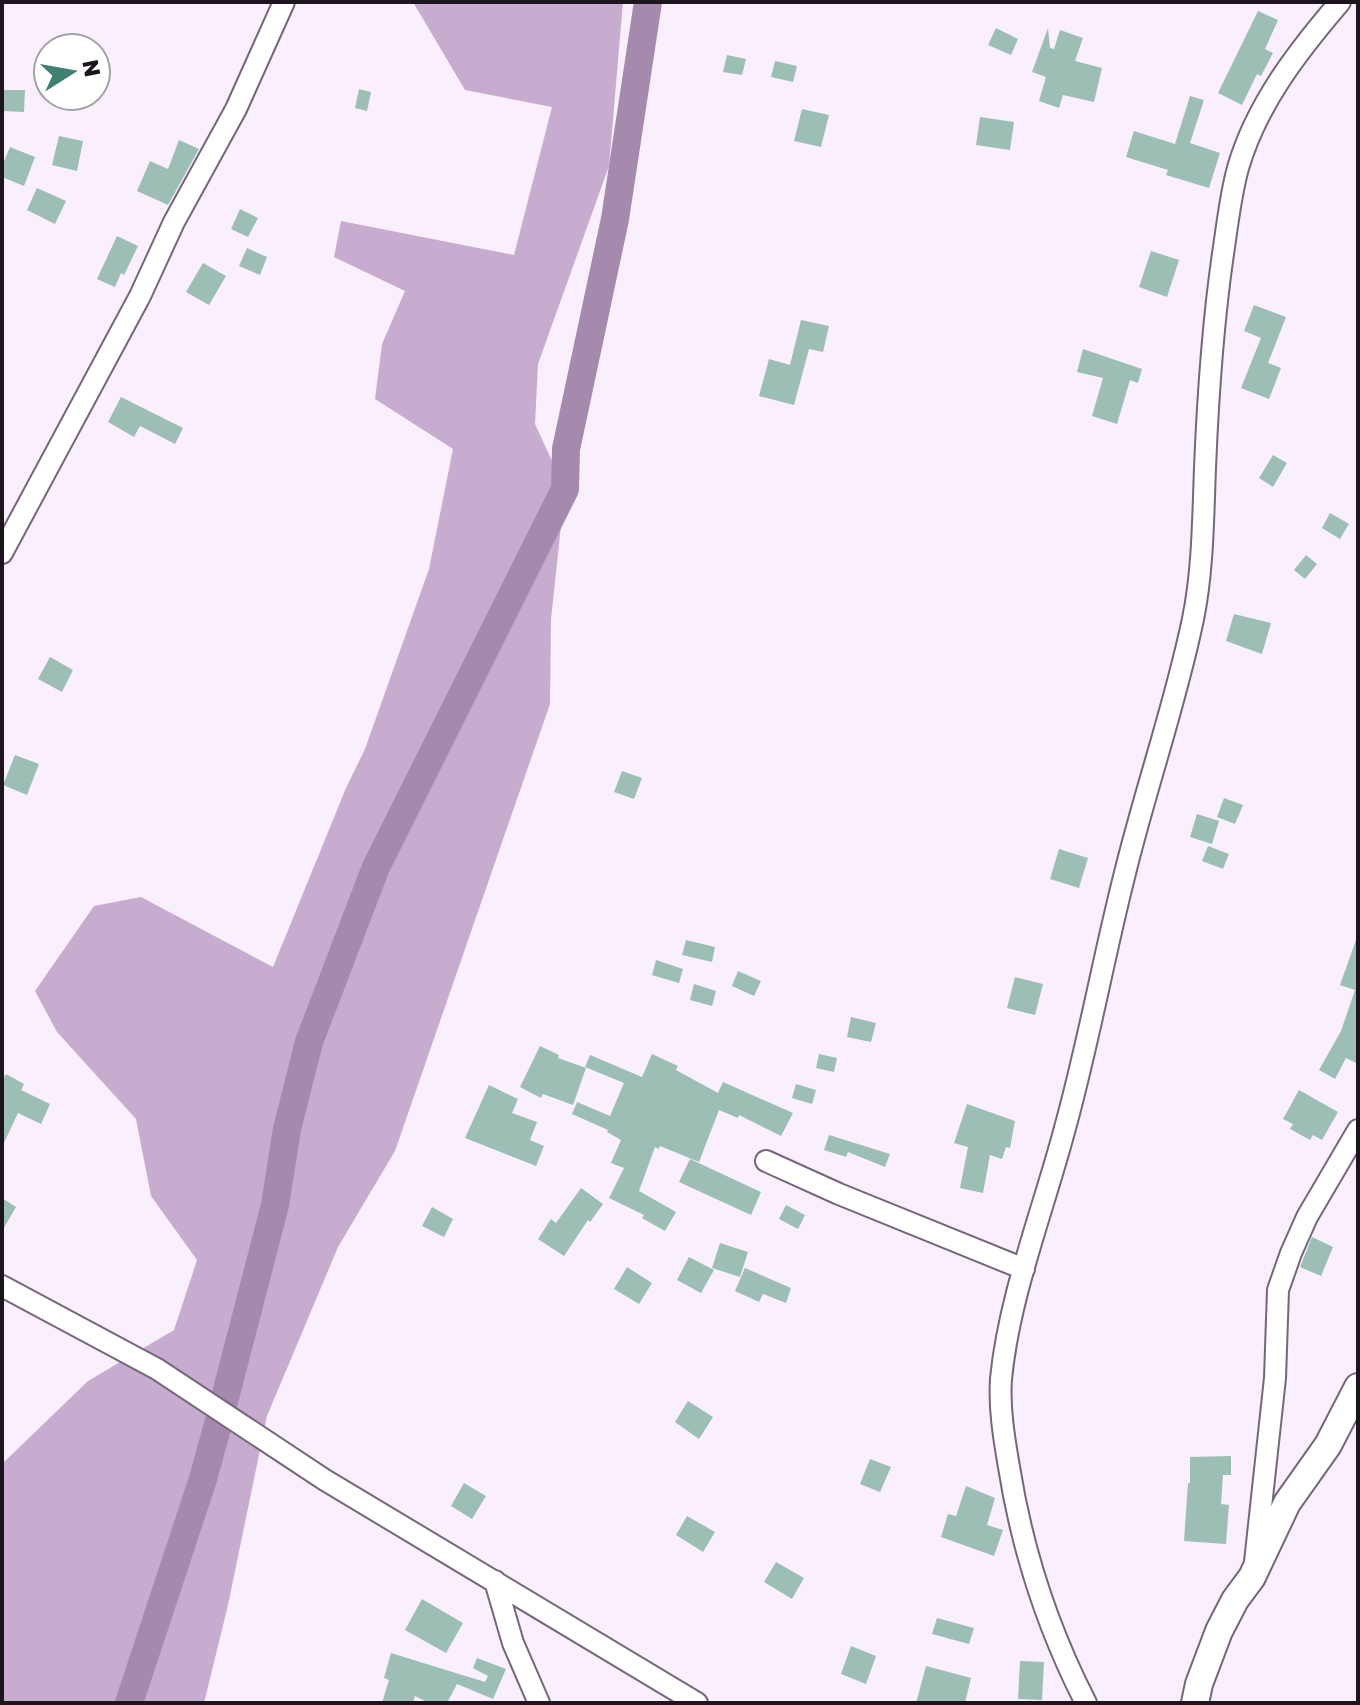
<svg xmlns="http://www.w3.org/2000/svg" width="1360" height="1705" font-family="'Golos Text',sans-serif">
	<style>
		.forest { fill: #c7acd0 }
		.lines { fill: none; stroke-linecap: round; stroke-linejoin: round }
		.river { stroke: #a58aad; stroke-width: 28 }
		.building { fill: #9dbeb5 }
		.minor-casing { stroke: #76667b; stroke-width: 24 }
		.major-casing { stroke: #76667b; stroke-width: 30 }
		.minor { stroke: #fff; stroke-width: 20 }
		.major { stroke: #fff; stroke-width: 26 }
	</style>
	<rect width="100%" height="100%" fill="#faeffd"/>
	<path class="forest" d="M413 2H623L609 166 538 364 535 424 565 489 551 619 550 704 395 1151 338 1247 267 1416 228 1605 204 1703H2V1464L88 1381 174 1330 197 1260 151 1196 136 1119 57 1032 35 991 94 906 141 897 273 967 346 788 365 749 429 569 453 449 375 399 382 344 405 291 334 257 341 221 514 255 552 107 465 90Z"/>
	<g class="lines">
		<path class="river" d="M129 1703 203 1479 221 1413 275 1205 287 1129 309 1042 376 867 565 489 566 449 615 219 648 2"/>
	</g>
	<path class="building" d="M1258 11 1278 20 1265 49 1273 53 1261 76 1257 74 1242 105 1218 93Z
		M996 28 1018 39 1011 55 988 45Z
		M1048 28 1050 48 1054 49 1060 30 1083 38 1075 61 1102 68 1094 102 1063 95 1059 108 1039 101 1046 77 1032 72Z
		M727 55 746 59 742 75 723 72Z
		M775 61 797 66 793 82 771 77Z
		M359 89 371 92 367 111 355 108Z
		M2 90H25L24 112 2 111Z
		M1190 96 1204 100 1190 143 1220 153 1209 188 1166 175 1168 170 1126 157 1134 131 1175 144Z
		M802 109 829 115 821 147 794 141Z
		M980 117 1014 122 1010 150 976 145Z
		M59 136 83 141 77 171 52 165Z
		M179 140 199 149 168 205 137 191 150 161 168 169Z
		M10 147 35 157 24 186 2 177V166Z
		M37 188 66 201 55 224 27 210Z
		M240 209 258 218 248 237 231 229Z
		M117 236 138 246 124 275 121 273 115 287 97 279Z
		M247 248 267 257 260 275 239 266Z
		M1151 251 1179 260 1167 297 1139 287Z
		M203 263 226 276 209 305 186 292Z
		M1254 305 1286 317 1268 363 1281 368 1269 399 1241 388 1261 338 1244 331Z
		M801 320 829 326 823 352 809 349 794 405 759 396 769 359 790 365Z
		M1083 349 1142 369 1138 383 1130 380 1117 424 1092 416 1103 378 1077 372Z
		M121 397 183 428 175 444 140 426 134 437 108 422Z
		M1273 455 1287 463 1273 487 1259 478Z
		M1330 513 1349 524 1340 539 1322 528Z
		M1306 555 1317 564 1305 579 1294 570Z
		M1234 614 1271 623 1262 654 1226 641Z
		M50 657 73 670 62 692 38 679Z
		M15 755 39 764 27 795 3 785Z
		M622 771 642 778 634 799 614 792Z
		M1224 798 1243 805 1235 824 1217 817Z
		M1197 814 1219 821 1212 844 1190 837Z
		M1208 846 1229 854 1223 869 1202 861Z
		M1059 849 1088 858 1079 888 1050 879Z
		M686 940 715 947 712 962 682 955Z
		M1356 940 1358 1064 1346 1058 1335 1079 1319 1070 1341 1031 1355 990 1340 985Z
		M656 960 683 969 679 983 652 975Z
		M738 971 761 981 754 996 732 986Z
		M1015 977 1043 984 1035 1015 1007 1008Z
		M694 984 716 991 712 1006 690 1000Z
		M851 1017 876 1023 871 1042 847 1037Z
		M540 1046 559 1055 558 1058 586 1068 573 1105 543 1094 541 1098 520 1087Z
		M652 1054 678 1066 676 1070 718 1093 723 1082 793 1113 781 1136 739 1115 738 1118 719 1110 699 1162 660 1146 659 1149 655 1147 639 1191 676 1212 665 1231 642 1218 644 1215 609 1198 624 1168 611 1163 621 1140 607 1132 608 1130 572 1114 577 1102 610 1116 624 1083 585 1067 590 1055 642 1077Z
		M819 1054 837 1058 834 1072 816 1068Z
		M6 1074 24 1084 21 1090 50 1104 41 1124 18 1113 2 1147V1081Z
		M796 1084 816 1090 812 1104 792 1098Z
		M489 1085 518 1099 512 1113 537 1122 530 1140 544 1146 536 1166 465 1138Z
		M1299 1090 1338 1112 1322 1140 1313 1135 1310 1140 1290 1129 1293 1124 1283 1119Z
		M967 1104 1015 1121 1010 1148 1006 1147 1002 1159 990 1155 983 1193 960 1188 968 1147 954 1143Z
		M829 1135 890 1154 885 1167 848 1152 846 1157 824 1150Z
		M690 1159 761 1192 751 1215 679 1182Z
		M581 1188 603 1204 590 1222 588 1220 564 1256 538 1239 551 1219 556 1223Z
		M2 1198 16 1207 2 1231Z
		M786 1205 805 1215 798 1229 779 1219Z
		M432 1207 453 1219 444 1237 422 1226Z
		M1312 1237 1333 1247 1321 1276 1300 1267Z
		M720 1243 748 1252 740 1277 712 1268Z
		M689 1257 714 1270 701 1293 677 1280Z
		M627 1267 652 1283 639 1304 614 1289Z
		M745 1268 791 1288 786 1303 763 1294 759 1302 735 1291Z
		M688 1401 713 1417 699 1439 675 1422Z
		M1231 1456V1475H1223L1221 1504 1229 1505 1226 1544 1184 1541 1188 1483H1190V1457Z
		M870 1459 891 1467 880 1492 860 1484Z
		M464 1483 486 1496 472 1519 451 1506Z
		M966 1486 995 1498 987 1525 1003 1530 994 1556 941 1537 948 1514 956 1516Z
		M687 1516 715 1532 703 1552 676 1535Z
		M776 1562 804 1578 792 1599 764 1582Z
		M422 1599 463 1623 446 1653 405 1630Z
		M937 1618 974 1628 969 1644 932 1634Z
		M851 1646 876 1656 866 1684 841 1674Z
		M391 1653 485 1682 488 1676 473 1668 477 1658 506 1669 493 1699 457 1684 447 1703H429L415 1696 413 1703H382L389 1680 384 1678Z
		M1020 1661 1044 1662 1042 1700 1018 1699Z
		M926 1666 971 1678 965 1703H916Z"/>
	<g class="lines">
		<defs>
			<path id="minor" d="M2 553 140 296 174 222 236 109 284 2
				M766 1161 839 1194 1024 1269
				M2 1286 157 1369 325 1480 697 1703
				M1255 1562 1275 1378 1278 1290 1291 1253 1307 1217 1358 1130
				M495 1581 513 1643 539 1703
				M1086 1703C1048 1629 1022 1549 1009 1467 1004 1438 999 1408 1001 1379 1009 1296 1044 1208 1065 1128 1088 1045 1103 960 1124 877 1145 790 1175 706 1193 619 1203 570 1203 519 1205 468 1208 394 1213 320 1224 247 1228 220 1231 193 1238 168 1256 105 1298 51 1340 2"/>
			<path id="major" d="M1195 1703 1199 1684 1219 1631 1235 1600 1252 1577 1287 1503 1328 1445 1358 1387"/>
		</defs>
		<use href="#minor" class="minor-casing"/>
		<use href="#major" class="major-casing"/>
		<use href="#minor" class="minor"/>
		<use href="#major" class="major"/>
	</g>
	<rect width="1360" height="1705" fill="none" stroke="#1c151e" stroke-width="8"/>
	<g transform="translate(72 72) rotate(79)"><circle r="38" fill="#ffffff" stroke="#a4a1a5" stroke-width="2"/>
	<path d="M0-6L14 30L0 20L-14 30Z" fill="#3e8071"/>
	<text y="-12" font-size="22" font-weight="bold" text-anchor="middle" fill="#1c151e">N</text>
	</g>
</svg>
